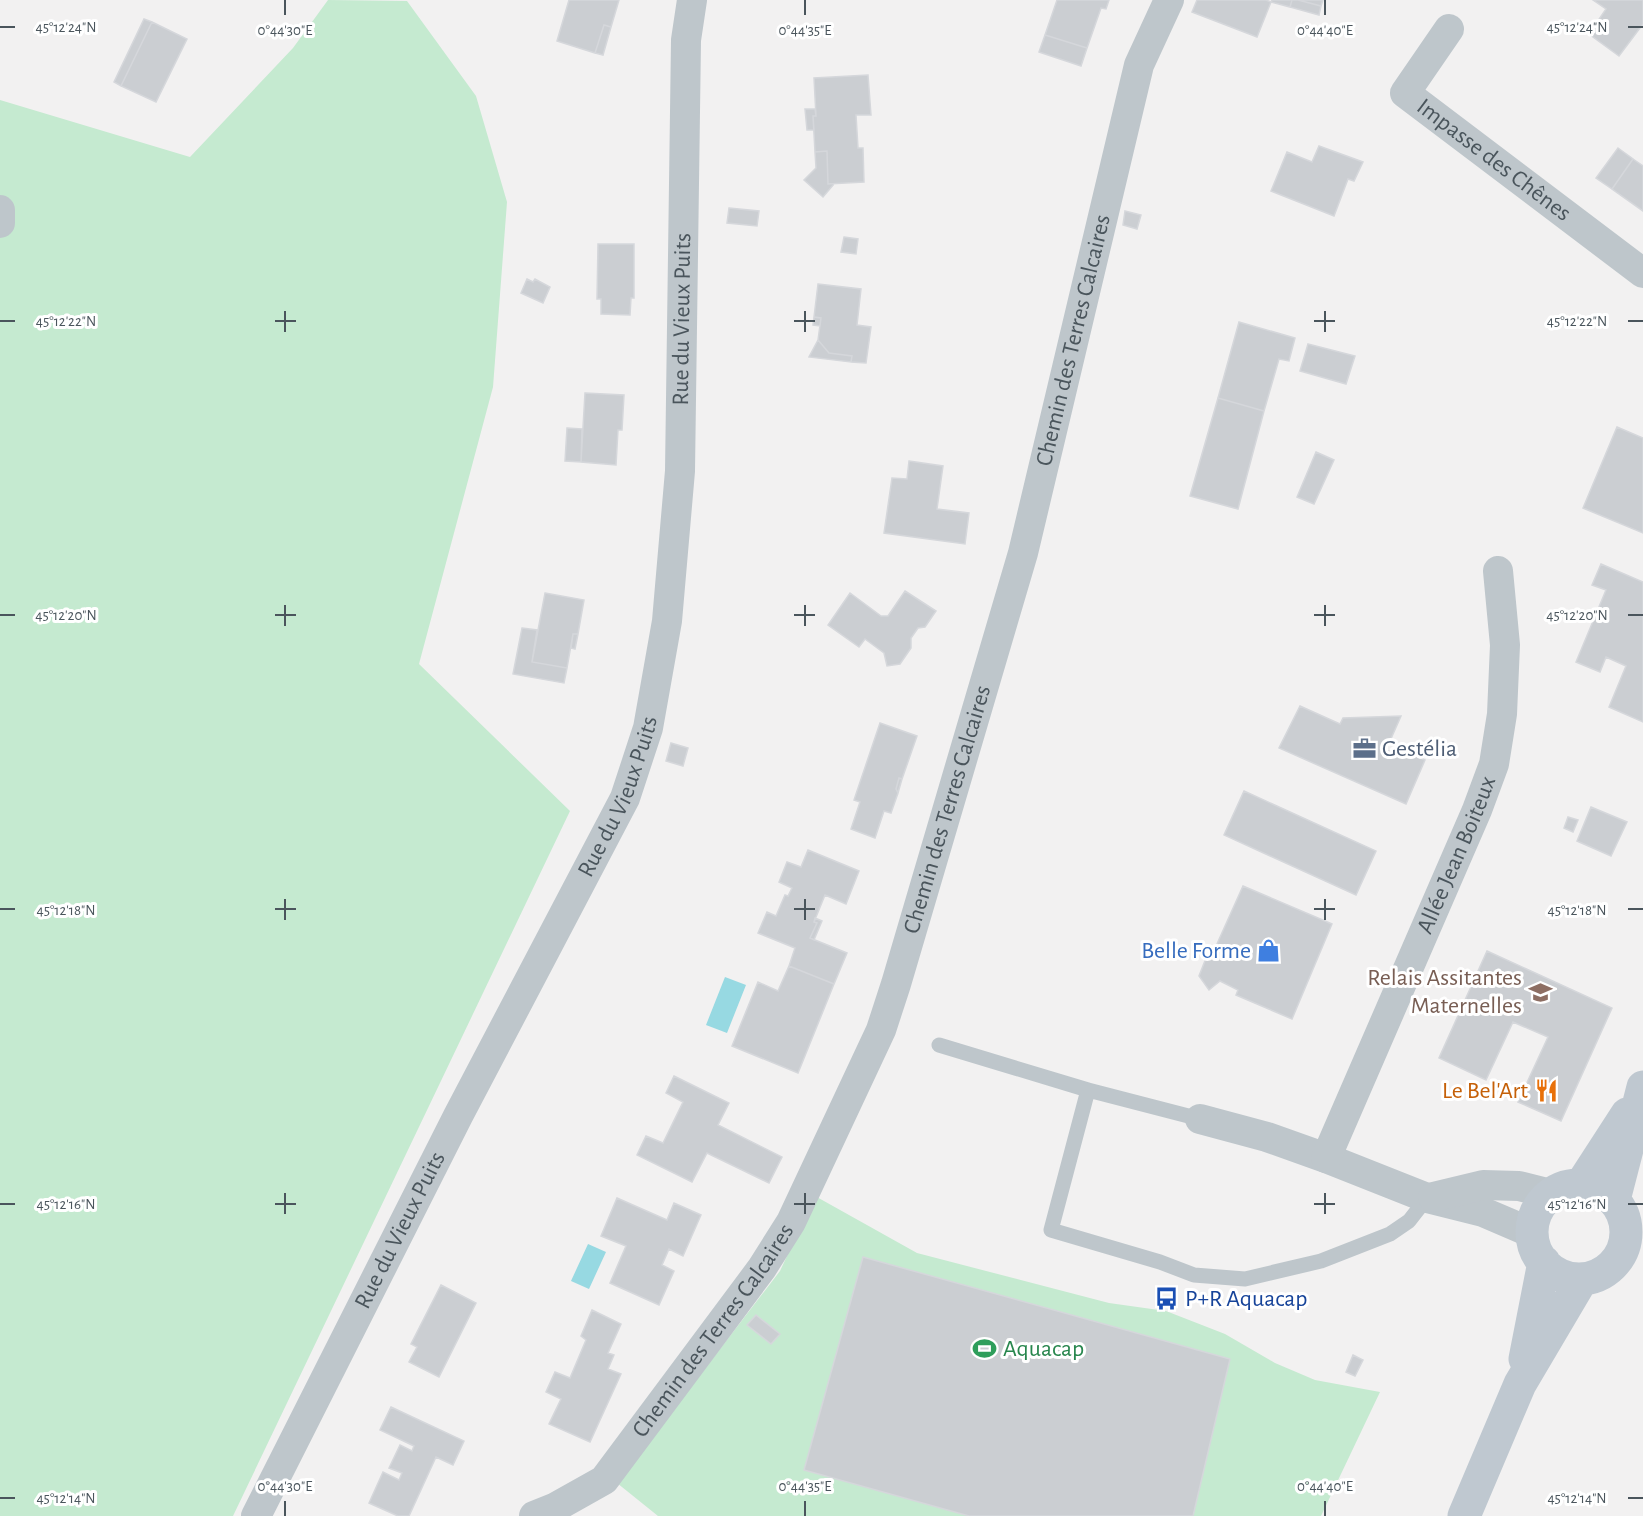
<svg xmlns="http://www.w3.org/2000/svg" width="1643" height="1516" font-family="'Alegreya Sans',sans-serif">
	<style>
		.green { fill: #c5ead0 }
		.water { fill: #97d9e2 }
		.building { fill: #cbced2; stroke: #d5d7db; stroke-width: 1.5 }
		.lines { fill: none; stroke-linecap: round; stroke-linejoin: round }
		.service { stroke: #bec6cb; stroke-width: 15 }
		.minor { stroke: #bec6cb; stroke-width: 30 }
		.secondary { stroke: #bfc8d0; stroke-width: 33 }
		.ticks { fill: none; stroke: #4a555c; stroke-width: 2 }
		.labels { text-anchor: middle; dominant-baseline: central; stroke-width: 6; stroke-linejoin: round; paint-order: stroke }
		.street-label { font-size: 24px; fill: #4a555c; stroke: #fff }
		.service-label { font-size: 24px; fill: #4e5e75; stroke: #fff; text-anchor: start }
		.shop-label { font-size: 24px; fill: #366cbe; stroke: #fff; text-anchor: end }
		.education-label { font-size: 24px; fill: #785e54; stroke: #fff; text-anchor: end }
		.food-label { font-size: 24px; fill: #c56008; stroke: #fff; text-anchor: end }
		.transit-label { font-size: 24px; fill: #164399; stroke: #fff; text-anchor: start }
		.leisure-label { font-size: 24px; fill: #27864d; stroke: #fff; text-anchor: start }
		.ticks-label { font-size: 15px; text-anchor: middle; fill: #4a555c; stroke: #fff; stroke-width: 6; stroke-linejoin: round; paint-order: stroke }
	</style>
	<rect width="100%" height="100%" fill="#f2f1f1"/>
	<path class="green" d="M328 0 407 1 476 96 507 202 493 387 419 664 570 811 233 1516H0V100L190 157 293 48Z
		M815 1196 917 1253 1109 1303 1166 1311 1225 1334 1275 1363 1315 1380 1380 1392 1321 1516H658L617 1483 780 1271Z"/>
	<path class="water" d="M725 977 746 985 727 1033 706 1025Z
		M588 1244 606 1252 589 1289 571 1281Z"/>
	<path class="building" d="M569 0H619L611 27 604 25 595 53 557 41Z
		M1057 0H1109L1106 9 1101 8 1087 48 1045 35Z
		M1197 0H1266L1271 2 1257 37 1192 12Z
		M1272 0H1292L1290 7 1271 2Z
		M1292 0H1298L1321 6 1319 15 1290 7Z
		M1298 0H1323L1321 6Z
		M1593 0H1643V24L1619 56 1589 34 1606 9Z
		M144 19 152 22 121 86 114 82Z
		M152 22 187 39 156 102 121 86Z
		M604 25 611 27 603 55 595 53Z
		M1045 35 1087 48 1081 66 1039 52Z
		M868 75 871 115H856L858 148H863L864 182 828 184 827 151 815 152 813 116H816L814 78Z
		M805 109H815L816 116H813L814 130H807Z
		M1319 146 1363 162 1354 181 1348 179 1334 216 1271 191 1287 152 1312 162Z
		M1618 148 1633 159 1612 189 1596 178Z
		M827 151 828 184H834L823 197 804 180 816 168 815 152Z
		M1633 159 1643 166V211L1612 189Z
		M729 208 759 211 757 226 727 223Z
		M1125 211 1141 215 1137 229 1123 225Z
		M844 237 858 239 856 254 841 252Z
		M598 244H634V298H631L630 315 601 314V299H597Z
		M527 279 533 282 535 279 550 287 543 303 521 293Z
		M818 284 861 289 857 325 871 327 866 363 851 362 852 356 829 353 818 340 821 318 814 317Z
		M814 317 821 318 820 326 813 325Z
		M1239 322 1295 338 1289 361 1279 359 1264 411 1218 398Z
		M818 340 829 353 852 356 851 362 809 357Z
		M1308 344 1355 356 1346 384 1300 371Z
		M585 393 624 395 622 430H618L616 465 581 462Z
		M1218 398 1264 411 1238 509 1190 496Z
		M1617 427 1643 438V533L1583 508Z
		M567 428 582 429 581 462 565 461Z
		M1316 452 1334 460 1314 504 1297 497Z
		M909 461 943 466 937 509 969 513 965 544 884 533 892 478 907 479Z
		M1601 564 1643 582V722L1609 707 1626 666 1606 657 1600 672 1576 662 1606 590 1592 585Z
		M905 591 936 611 925 627 918 628 911 638V648L900 664 887 666 884 653 865 639 859 647 828 625 850 593 881 616H888Z
		M545 593 584 600 578 634H573L567 668 532 662Z
		M522 628 537 630 532 662 567 668 564 683 513 674Z
		M573 634H578L575 649 571 648Z
		M1300 706 1340 724 1343 718 1401 716 1386 750 1401 756 1403 751 1425 760 1406 804 1279 748Z
		M880 723 917 736 902 779 899 778 896 789 898 793 891 813 884 811 875 838 851 829 860 802 854 800Z
		M671 743 688 748 683 766 666 761Z
		M899 778 902 779 898 793 896 789Z
		M1244 791 1376 851 1356 895 1224 835Z
		M1591 807 1627 822 1611 856 1577 841Z
		M1568 817 1578 820 1573 832 1564 828Z
		M808 850 859 871 846 904 825 895 814 922 817 923 810 938 847 953 834 984 789 966 795 948 758 933 767 912 776 916 785 895 788 896 792 888 779 882 787 862 801 867Z
		M1243 886 1332 924 1292 1019 1236 995 1238 990 1220 981 1209 990 1199 976 1208 953 1212 955Z
		M815 918 822 921 814 940 810 938 817 923 814 922Z
		M1487 951 1612 1008 1561 1121 1518 1102 1548 1037 1513 1022 1486 1080 1439 1058Z
		M789 966 834 984 798 1073 732 1046 758 982 778 991Z
		M674 1076 729 1103 718 1125 782 1157 769 1183 707 1153 692 1182 637 1155 646 1136 663 1143 683 1102 666 1093Z
		M617 1198 667 1220 674 1203 701 1215 683 1256 669 1249 662 1265 674 1271 659 1305 610 1283 626 1246 601 1236Z
		M863 1257 1230 1359 1193 1516H969L804 1470Z
		M441 1285 476 1303 439 1377 409 1362 417 1347 411 1344Z
		M592 1310 621 1324 608 1353 614 1355 608 1369 621 1374 590 1442 549 1424 561 1399 546 1392 555 1372 570 1378 586 1340 581 1336Z
		M756 1315 780 1334 771 1344 747 1325Z
		M1353 1355 1363 1360 1355 1376 1346 1372Z
		M391 1407 464 1441 453 1465 436 1457 409 1516H398L369 1503 383 1472 399 1480 402 1473 389 1468 400 1445 412 1451 414 1446 380 1430Z"/>
	<g class="lines">
		<path class="service" d="M939 1045 1088 1090
			M1200 1119 1088 1090 1051 1230 1160 1262 1194 1275 1245 1279 1321 1261 1390 1234 1409 1221 1427 1198"/>
		<g class="minor">
			<path id="s1" d="M1449 29 1405 93 1643 273"/>
			<path d="M0 210V223"/>
			<path d="M1200 1119 1267 1137 1326 1158 1427 1198 1483 1212 1532 1233"/>
			<path id="s2" d="M1326 1158 1477 810 1494 764 1502 714 1505 645 1498 571"/>
			<path d="M1433 1197 1483 1185 1519 1186 1551 1194"/>
			<path id="s3" d="M256 1516 458 1116 625 798 648 728 667 621 680 471 686 40 692 0"/>
			<path id="s4" d="M534 1516 554 1508 604 1480 762 1268 791 1222 881 1030 896 984 1023 553 1139 65 1169 0"/>
		</g>
		<path class="secondary" d="M1581 1185 1627 1114
			M1532 1232a47 47 0 1 1 94 0a47 47 0 1 1-94 0Z
			M1614 1200 1643 1087
			M1525 1359 1544 1262
			M1464 1516 1520 1384 1582 1279"/>
	</g>
	<path class="ticks" d="M285 0V15M805 0V15M1325 0V15M0 27H15M1628 27H1643M285 311V332M805 311V332M1325 311V332M0 321H15M275 321H296M794 321H815M1314 321H1335M1628 321H1643M285 605V626M805 605V626M1325 605V626M0 615H15M275 615H296M794 615H815M1314 615H1335M1628 615H1643M285 899V920M805 899V920M1325 899V920M0 909H15M275 909H296M794 909H815M1314 909H1335M1628 909H1643M285 1193V1214M805 1193V1214M1325 1193V1214M0 1204H15M275 1204H296M794 1204H815M1314 1204H1335M1628 1204H1643M0 1498H15M1628 1498H1643M285 1501V1516M805 1501V1516M1325 1501V1516"/>
	<defs>
		<symbol id="office-bare" viewBox="-9 -9 18 18"><path d="M-6-3h4V-5.5h4V-3h4V5H-6ZM-1-4.5V-3h2v-1.5ZM-6 0V1H6V0Z" fill="#5c6f8a" stroke="#fff" stroke-width="2.5" paint-order="stroke"/></symbol>
		<symbol id="shop-bare" viewBox="-9 -9 18 18"><path d="M-5-2.5h2.3a2.7 3.5 0 0 1 5.4 0H5L5.5 6h-11ZM-1.5-2.5h3a1.5 2.3 0 0 0-3 0Z" fill="#3f7fe0" stroke="#fff" stroke-width="2.5" paint-order="stroke"/></symbol>
		<symbol id="school-bare" viewBox="-9 -9 18 18"><path d="M0-5L7-2L0 1L-7-2ZM-4 1L0 2.5L4 1V4Q0 6-4 4Z" fill="#8d6e63" stroke="#fff" stroke-width="2.5" paint-order="stroke"/></symbol>
		<symbol id="restaurant-bare" viewBox="-9 -9 18 18"><path d="M-5-6h1v4h1v-4h1v4h1v-4h1v5L-1.5 .5V6h-2V.5L-5-1ZM5-6V6H3V1.5H1.5Q1.5-4 5-6Z" fill="#e8710a" stroke="#fff" stroke-width="2.5" paint-order="stroke"/></symbol>
		<symbol id="bus-bare" viewBox="-9 -9 18 18"><path d="M-5-6H5V4H4V6H2V4H-2V6H-4V4H-5ZM-3.5-4V0h7V-4ZM-3.5 1.2v1.5H-2V1.2ZM2 1.2v1.5H3.5V1.2Z" fill="#1a4fb4" stroke="#fff" stroke-width="2.5" paint-order="stroke"/></symbol>
		<symbol id="stadium-bare" viewBox="-9 -9 18 18"><path d="M0-5a6.5 5 0 1 0 0 10a6.5 5 0 1 0 0-10ZM-3.5-1.8h7v3.6h-7Z" fill="#2e9e5b" stroke="#fff" stroke-width="2.5" paint-order="stroke"/></symbol>
	</defs>
	<g fill-rule="evenodd">
		<use href="#office-bare" x="1348" y="732" width="33" height="33"/>
		<use href="#shop-bare" x="1252" y="934" width="33" height="33"/>
		<use href="#school-bare" x="1524" y="976" width="33" height="33"/>
		<use href="#restaurant-bare" x="1530" y="1074" width="33" height="33"/>
		<use href="#bus-bare" x="1150" y="1282" width="33" height="33"/>
		<use href="#stadium-bare" x="968" y="1332" width="33" height="33"/>
	</g>
	<g class="labels">
		<g class="street-label">
			<text stroke="none"><textPath href="#s1" startOffset="189">Impasse des Chênes</textPath></text>
			<text stroke="none"><textPath href="#s3" startOffset="1292">Rue du Vieux Puits</textPath></text>
			<text stroke="none"><textPath href="#s4" startOffset="1326">Chemin des Terres Calcaires</textPath></text>
			<text stroke="none"><textPath href="#s3" startOffset="806">Rue du Vieux Puits</textPath></text>
			<text stroke="none"><textPath href="#s4" startOffset="840">Chemin des Terres Calcaires</textPath></text>
			<text stroke="none"><textPath href="#s2" startOffset="330">Allée Jean Boiteux</textPath></text>
			<text stroke="none"><textPath href="#s3" startOffset="320">Rue du Vieux Puits</textPath></text>
			<text stroke="none"><textPath href="#s4" startOffset="264">Chemin des Terres Calcaires</textPath></text>
		</g>
		<g class="service-label">
			<text x="1382" y="749">Gestélia</text>
		</g>
		<g class="shop-label">
			<text x="1251" y="951">Belle Forme</text>
		</g>
		<g class="education-label">
			<text x="1522" y="978">Relais Assitantes<tspan x="1522" dy="28">Maternelles</tspan></text>
		</g>
		<g class="food-label">
			<text x="1528" y="1091">Le Bel'Art</text>
		</g>
		<g class="transit-label">
			<text x="1185" y="1299">P+R Aquacap</text>
		</g>
		<g class="leisure-label">
			<text x="1003" y="1349">Aquacap</text>
		</g>
	</g>
	<g class="ticks-label">
		<text x="66" y="32">45°12'24"N</text>
		<text x="1577" y="32">45°12'24"N</text>
		<text x="285" y="35">0°44'30"E</text>
		<text x="805" y="35">0°44'35"E</text>
		<text x="1325" y="35">0°44'40"E</text>
		<text x="66" y="326">45°12'22"N</text>
		<text x="1577" y="326">45°12'22"N</text>
		<text x="66" y="620">45°12'20"N</text>
		<text x="1577" y="620">45°12'20"N</text>
		<text x="66" y="915">45°12'18"N</text>
		<text x="1577" y="915">45°12'18"N</text>
		<text x="66" y="1209">45°12'16"N</text>
		<text x="1577" y="1209">45°12'16"N</text>
		<text x="285" y="1491">0°44'30"E</text>
		<text x="805" y="1491">0°44'35"E</text>
		<text x="1325" y="1491">0°44'40"E</text>
		<text x="66" y="1503">45°12'14"N</text>
		<text x="1577" y="1503">45°12'14"N</text>
	</g>
</svg>
